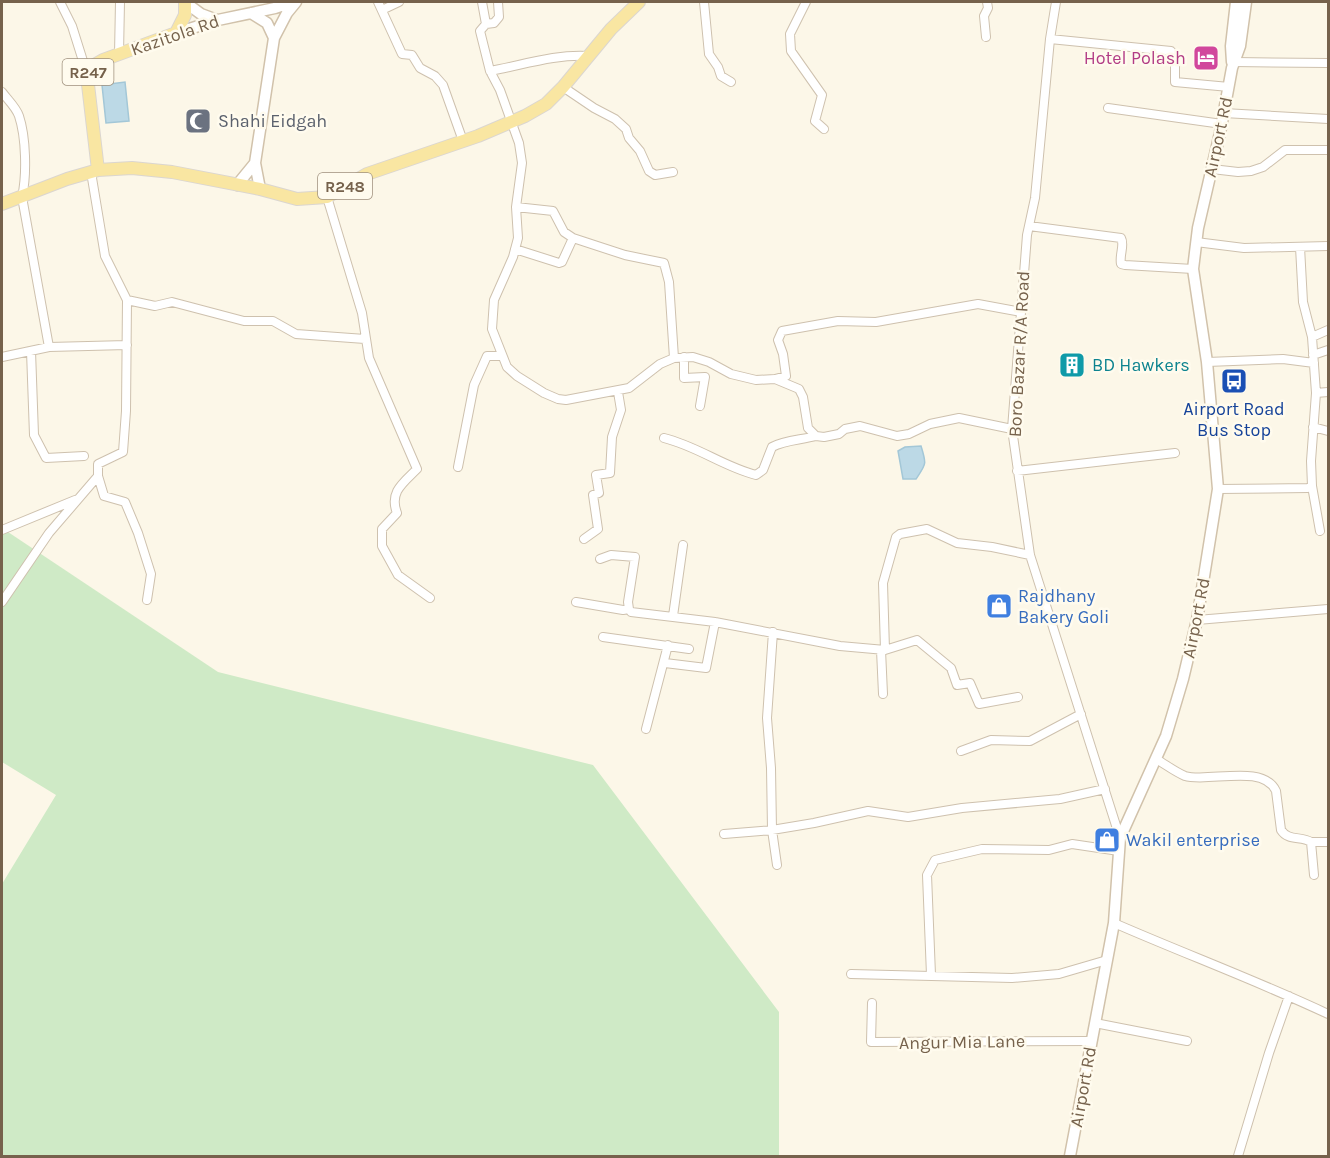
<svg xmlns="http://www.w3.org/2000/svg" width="1330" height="1158" font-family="Karla,sans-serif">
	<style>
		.green { fill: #cfeac6 }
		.water { fill: #bcd9e6; stroke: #a3c7d7; stroke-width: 1.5 }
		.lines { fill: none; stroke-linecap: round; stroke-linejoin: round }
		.minor-casing { stroke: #cec1ae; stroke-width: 10 }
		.secondary-casing { stroke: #d1c2ab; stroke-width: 13 }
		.primary-casing { stroke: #dbd6d0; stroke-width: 14 }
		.minor { stroke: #fff; stroke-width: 8 }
		.secondary { stroke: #fff; stroke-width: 10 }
		.primary { stroke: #f9e6a2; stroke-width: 12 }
		.labels { text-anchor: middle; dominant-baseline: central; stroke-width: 5; stroke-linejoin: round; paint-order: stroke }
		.shield { fill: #fffbee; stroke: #9f907d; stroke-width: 1.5 }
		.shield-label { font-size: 16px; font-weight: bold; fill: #76624c }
		.street-label { font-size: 18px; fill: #76624c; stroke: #fffbee }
		.hotel-label { font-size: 18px; fill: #b23c85; stroke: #fffbee; text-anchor: end }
		.worship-label { font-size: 18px; fill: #5b616d; stroke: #fffbee; text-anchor: start }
		.culture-label { font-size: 18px; fill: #0d838f; stroke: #fffbee; text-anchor: start }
		.transit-label { font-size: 18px; fill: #164399; stroke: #fffbee }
		.shop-label { font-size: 18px; fill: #366cbe; stroke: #fffbee; text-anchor: start }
	</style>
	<rect width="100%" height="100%" fill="#fcf7e8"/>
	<path class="green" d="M2 528 218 672 593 765 779 1012V1156H2V884L56 795 2 762Z"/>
	<path class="water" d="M125 82 129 121 106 123 102 85Z
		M921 446C927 465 926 464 916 479H903L898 451 905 447Z"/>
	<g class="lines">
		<defs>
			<path id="minor" d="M60 2 72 26 83 61 89 68
				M378 2 402 54 412 55 420 68 435 76 443 85 463 141
				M482 2 486 24 480 31 490 71 500 90 519 143 522 163 516 207 518 238 513 257 494 300 492 329 507 367 517 376 544 393 558 399 566 400 629 388 660 364 674 358 693 357 709 362 731 374 756 380 775 379 799 389 803 397 808 428 816 436 824 437 839 434 845 429 860 426 897 436 909 434 930 424 959 418 1012 429
				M704 2 709 54 718 67 721 76 731 82
				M806 2 790 34 791 51 822 95 815 121 824 129
				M1056 2 1050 39 1035 198 1027 235 1012 429 1030 555 1120 838
				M382 10 399 2
				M486 24 494 23 499 17 498 2
				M986 37 984 16 988 8 987 2
				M1050 39 1171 51 1175 56V82L1229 87
				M119 54 120 2
				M1234 62 1328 63
				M490 71C523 65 555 54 588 56
				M563 87 594 108 615 119 626 129 629 138 640 151 649 171 655 175 673 172
				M2 92C7 99 16 107 19 116 26 137 27 175 22 197L49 347 127 345
				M1108 108 1222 124
				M1224 113 1328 119
				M1212 169 1238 172 1251 171 1263 167 1285 150H1328
				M91 172 105 256 127 300 126 411 123 452 98 464V476L104 496 125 502 138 533 151 574 147 600
				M327 197 362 313 369 358 417 469C403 483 389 492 397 513L382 529V546L398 575 430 598
				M516 207 553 211 564 232 573 238
				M1029 226 1121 238C1125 245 1119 255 1121 264L1125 265 1193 269
				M1196 242 1244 248 1328 246
				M1300 247 1303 302 1312 337 1316 393 1311 461 1312 486 1320 531
				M515 249 559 263 562 262 573 238 625 255 664 263 669 282 674 358
				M127 300 155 306 172 302 244 321H273L296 334 365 339
				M1312 337 1328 330
				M31 351 34 435 46 458 84 456
				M1313 355 1328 350
				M2 357 49 347
				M684 357V378L705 377 700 406
				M1207 362 1283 359 1314 363
				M775 379 786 376 783 354 778 340 782 331 838 321 876 322 978 304 1021 312
				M1316 393 1328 392
				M1313 427 1328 431
				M664 438C697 446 724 467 756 475L763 470 772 447C785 440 801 440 816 436
				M458 467 474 385 487 356H502
				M1017 471 1175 453
				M1218 489 1308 488 1312 486
				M2 530 75 500
				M584 539 598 529 593 495 599 493 596 475 610 473 612 437 621 410 618 392
				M600 559 611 555 635 557 628 602 629 609
				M2 602 49 533 98 476
				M576 602 623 610 629 609 631 612 715 622 840 646 885 650 917 640 951 668 957 685 970 683 979 704 1018 697
				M673 616 683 545
				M1197 620 1328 609
				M773 632 767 718 771 768 772 830 777 865
				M603 637 689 649
				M881 650 883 694
				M885 650 883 583 896 537 900 534 927 529 957 543 992 547 1030 555
				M665 663 706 668 715 622
				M646 729 668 645
				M961 751 991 740 1030 741 1081 714
				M1156 759C1165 764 1175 772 1185 776 1208 783 1263 763 1276 791L1281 830C1288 841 1301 836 1311 842L1314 875
				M724 834 772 830 814 823 868 811 908 817 962 808 1060 799 1105 789
				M1311 842H1328
				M1114 923C1185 954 1258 981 1328 1014
				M851 974 1012 978 1059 974 1107 960
				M931 975 927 875 935 860 982 849 1049 850 1072 844 1119 851
				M872 1003 871 1042 1091 1041
				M1095 1023 1187 1041
				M1238 1156 1269 1053 1289 996"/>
			<path id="secondary" d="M186 3 201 14 217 20
				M251 13 267 23 274 38
				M176 33 218 20 275 8 293 2
				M1232 62 1231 46 1236 2
				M237 185 255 163
				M260 189 255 163 274 38 287 13 296 2
				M1070 1156 1114 923 1120 838 1166 736 1183 679 1197 620 1218 489 1207 362 1193 269 1198 228 1220 133 1232 68 1240 46 1246 2"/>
			<path id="primary" d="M98 170 87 76 89 68 103 60 176 33 185 15V2
				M2 204 67 179 98 170 132 168 172 172 260 189 297 199 327 197 367 174 478 136 525 116 546 104 563 87 611 29 639 2"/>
		</defs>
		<use href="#minor" class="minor-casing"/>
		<use href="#secondary" class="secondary-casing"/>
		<use href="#primary" class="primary-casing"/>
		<use href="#minor" class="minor"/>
		<use href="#secondary" class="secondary"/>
		<use href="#primary" class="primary"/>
	</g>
	<defs>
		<symbol id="hotel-square" viewBox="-11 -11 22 22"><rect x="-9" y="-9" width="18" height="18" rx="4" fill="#d1479c" stroke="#fffbee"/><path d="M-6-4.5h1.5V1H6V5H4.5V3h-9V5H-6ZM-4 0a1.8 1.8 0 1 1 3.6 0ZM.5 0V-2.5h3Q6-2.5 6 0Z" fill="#fff"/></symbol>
		<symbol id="mosque-square" viewBox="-11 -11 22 22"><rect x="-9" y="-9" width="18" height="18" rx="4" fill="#6b7280" stroke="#fffbee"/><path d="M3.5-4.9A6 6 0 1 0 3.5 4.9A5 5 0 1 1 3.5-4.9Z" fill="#fff"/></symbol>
		<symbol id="building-square" viewBox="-11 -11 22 22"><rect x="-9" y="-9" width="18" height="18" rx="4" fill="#0f9aa8" stroke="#fffbee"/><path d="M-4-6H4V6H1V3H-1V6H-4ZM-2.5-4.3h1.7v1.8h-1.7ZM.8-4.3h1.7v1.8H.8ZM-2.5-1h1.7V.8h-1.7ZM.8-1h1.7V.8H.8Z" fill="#fff"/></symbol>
		<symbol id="bus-square" viewBox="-11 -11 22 22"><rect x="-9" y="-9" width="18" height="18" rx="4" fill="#1a4fb4" stroke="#fffbee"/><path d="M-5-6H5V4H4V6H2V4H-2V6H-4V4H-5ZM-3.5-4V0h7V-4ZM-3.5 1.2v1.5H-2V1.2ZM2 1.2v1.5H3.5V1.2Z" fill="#fff"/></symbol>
		<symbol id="shop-square" viewBox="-11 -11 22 22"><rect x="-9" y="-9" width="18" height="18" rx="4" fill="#3f7fe0" stroke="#fffbee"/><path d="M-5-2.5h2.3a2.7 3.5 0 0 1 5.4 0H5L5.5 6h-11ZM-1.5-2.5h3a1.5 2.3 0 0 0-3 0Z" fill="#fff"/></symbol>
	</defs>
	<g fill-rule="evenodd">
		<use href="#hotel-square" x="1191" y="43" width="30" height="30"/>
		<use href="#mosque-square" x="183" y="106" width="30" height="30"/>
		<use href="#building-square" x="1057" y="350" width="30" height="30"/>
		<use href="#bus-square" x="1219" y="366" width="30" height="30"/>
		<use href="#shop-square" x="984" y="591" width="30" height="30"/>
		<use href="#shop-square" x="1092" y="825" width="30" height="30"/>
	</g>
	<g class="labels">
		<g class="shield">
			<rect x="62.5" y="59" width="51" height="26" rx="4.5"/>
			<rect x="318" y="173" width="54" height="26" rx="4.5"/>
		</g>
		<g class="shield-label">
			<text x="88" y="72">R247</text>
			<text x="345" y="186">R248</text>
		</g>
		<g class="street-label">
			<text transform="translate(175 35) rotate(-19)">Kazitola Rd</text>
			<text transform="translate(1218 137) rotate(-78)">Airport Rd</text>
			<text transform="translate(1019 354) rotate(-87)">Boro Bazar R/A Road</text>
			<text transform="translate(1196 618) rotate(-79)">Airport Rd</text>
			<text transform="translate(962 1042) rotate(-1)">Angur Mia Lane</text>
			<text transform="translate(1083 1087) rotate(-80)">Airport Rd</text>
		</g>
		<g class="hotel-label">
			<text x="1186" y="58">Hotel Polash</text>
		</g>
		<g class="worship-label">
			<text x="218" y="121">Shahi Eidgah</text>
		</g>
		<g class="culture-label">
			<text x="1092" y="365">BD Hawkers</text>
		</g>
		<g class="transit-label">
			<text x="1234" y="409">Airport Road<tspan x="1234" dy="21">Bus Stop</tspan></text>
		</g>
		<g class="shop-label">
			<text x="1018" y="596">Rajdhany<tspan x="1018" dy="21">Bakery Goli</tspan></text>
			<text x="1126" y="840">Wakil enterprise</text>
		</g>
	</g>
	<rect width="1330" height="1158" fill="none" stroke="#76624c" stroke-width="6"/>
</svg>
